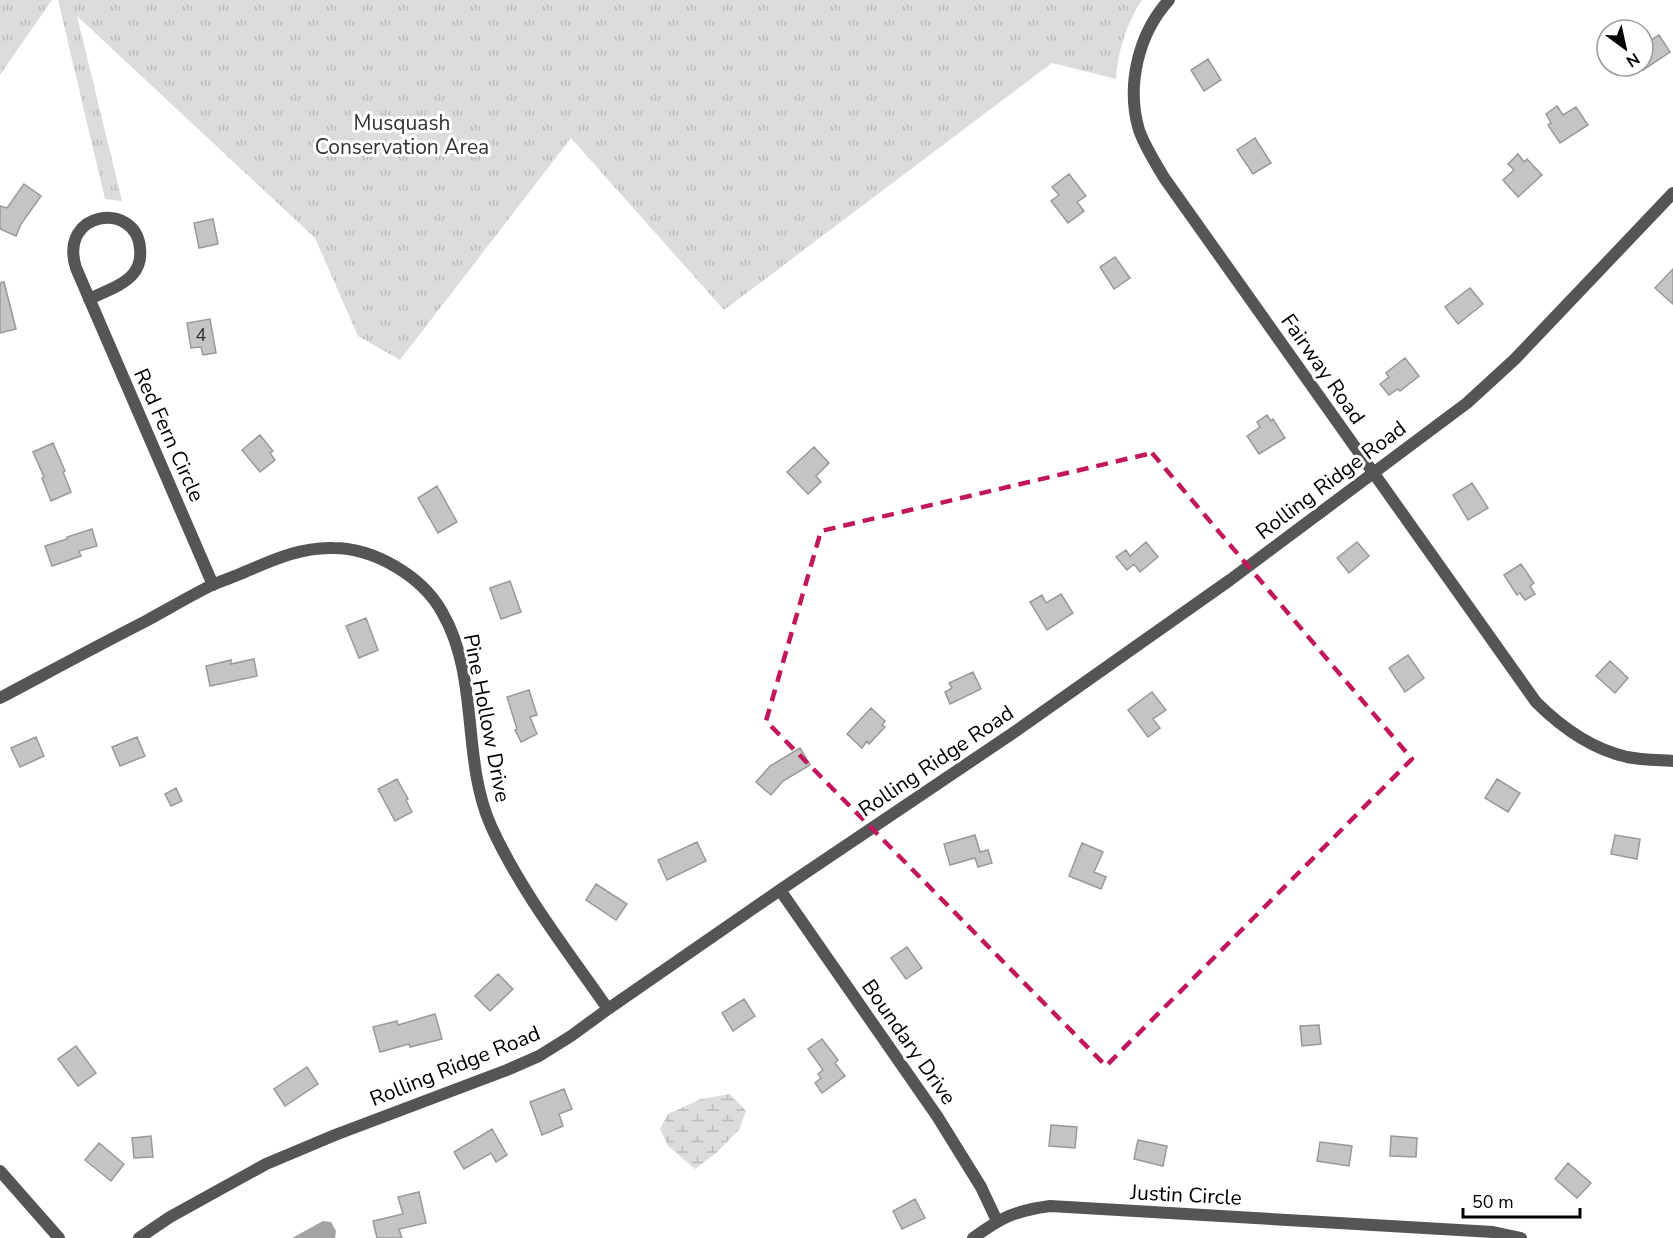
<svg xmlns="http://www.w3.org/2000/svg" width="1673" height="1238" font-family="'Nunito Sans',sans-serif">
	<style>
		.wetland { fill: url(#wetland-marsh) }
		.park { fill: url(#park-tufts) }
		.water { fill: #a3a3a3 }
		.building { fill: #c4c4c4; stroke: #999; stroke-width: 1.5 }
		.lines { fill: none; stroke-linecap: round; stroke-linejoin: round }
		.minor { stroke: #555; stroke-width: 12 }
		.marked { fill: none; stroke: #c2185b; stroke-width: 4.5; stroke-dasharray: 12 8; stroke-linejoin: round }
		.labels { text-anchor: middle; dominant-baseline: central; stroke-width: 6; stroke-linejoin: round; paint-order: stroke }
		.number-label { font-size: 18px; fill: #313131 }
		.park-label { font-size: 21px; fill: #333; stroke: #fff }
		.street-label { font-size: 21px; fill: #000; stroke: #fff }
	</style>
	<defs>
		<pattern id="wetland-marsh" width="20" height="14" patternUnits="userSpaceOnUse" patternTransform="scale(1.5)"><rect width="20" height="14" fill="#dcdcdc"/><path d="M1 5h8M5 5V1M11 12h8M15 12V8" fill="none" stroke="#bbb"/></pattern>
		<pattern id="park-tufts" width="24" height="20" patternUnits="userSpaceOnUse" patternTransform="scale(1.5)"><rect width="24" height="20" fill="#dcdcdc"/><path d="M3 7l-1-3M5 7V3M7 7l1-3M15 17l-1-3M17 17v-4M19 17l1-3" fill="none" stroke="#bbb"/></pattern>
	</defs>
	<rect width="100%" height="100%" fill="#fff"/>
	<path class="wetland" d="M730 1094 746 1111 739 1130 716 1153 695 1169 668 1146 660 1129 668 1114 701 1099Z"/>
	<path class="park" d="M0 0H52L0 75Z
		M58 0H1142C1126 24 1118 50 1116 79L1052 63 724 310 571 138 400 360 358 336 315 238 77 16 122 201 105 199Z"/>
	<path class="water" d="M323 1221 331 1222 336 1231 335 1238H292Z"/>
	<path class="building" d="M1659 35 1670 52 1643 70V45Z
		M1208 59 1221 80 1204 91 1191 70Z
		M1557 106 1563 115 1576 107 1588 125 1560 143 1548 125 1551 123 1546 114Z
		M1255 138 1271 163 1253 174 1237 150Z
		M1518 154 1524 162 1527 159 1542 175 1518 197 1503 180 1514 170 1508 164Z
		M1069 174 1086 196 1077 202 1084 211 1068 223 1051 201 1059 195 1052 187Z
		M24 184 41 196 21 224 16 236 0 229V206L7 208Z
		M213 219 218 244 199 248 194 223Z
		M1115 257 1130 278 1114 289 1100 267Z
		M1673 269V304L1655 288Z
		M4 282 16 329 0 333V283Z
		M1470 288 1483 304 1458 324 1445 307Z
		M210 319 216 353 203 355 201 347 191 348 187 323Z
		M1405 358 1419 376 1400 391 1398 389 1389 395 1380 384 1389 377 1386 373Z
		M1267 415 1271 421 1273 419 1285 438 1259 454 1247 436 1260 427 1257 422Z
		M260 435 273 451 270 453 275 460 260 472 242 450Z
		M53 443 65 471 63 472 71 492 51 501 42 478 44 477 33 452Z
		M814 447 829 463 816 476 821 482 808 494 787 472Z
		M1472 483 1488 508 1468 520 1453 495Z
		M437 486 457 522 438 533 418 498Z
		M92 529 97 546 79 551 81 556 52 566 45 546 67 539V537Z
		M1146 542 1158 557 1140 572 1134 564 1127 570 1116 557 1126 550 1130 556Z
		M1357 542 1369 556 1349 573 1337 558Z
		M1521 564 1534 583 1530 586 1535 594 1525 600 1520 593 1517 595 1504 575Z
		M510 581 521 612 501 619 490 588Z
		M1061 594 1073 613 1047 630 1030 602 1042 595 1046 603Z
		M366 618 378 650 359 658 346 626Z
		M1408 655 1424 678 1405 692 1389 668Z
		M254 659 257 676 210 686 206 666 231 660V664Z
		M1610 661 1628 678 1615 693 1596 676Z
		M973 672 981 689 950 704 945 692 952 688 949 683Z
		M529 690 537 715 530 717 537 734 521 742 515 730 517 729 507 697Z
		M1152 692 1166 710 1153 719 1160 728 1148 737 1128 710Z
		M871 708 885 721 882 725 885 727 869 744 867 741 862 748 847 734Z
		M36 737 44 756 20 767 11 748Z
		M137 737 145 756 120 766 112 747Z
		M800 748 810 765 783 781 771 795 756 782 770 766Z
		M397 779 408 799 406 800 412 812 395 821 378 789Z
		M1497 779 1520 793 1508 812 1485 798Z
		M176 788 182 801 171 806 165 794Z
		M975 835 980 852 988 850 992 863 978 867 975 858 950 865 944 844Z
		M1615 835 1640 839 1637 859 1611 854Z
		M697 842 706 861 667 880 658 860Z
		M1082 843 1103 852 1094 872 1106 877 1101 889 1069 876Z
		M596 884 627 904 616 920 586 900Z
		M907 947 922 968 906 979 891 958Z
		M498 974 513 989 490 1011 475 996Z
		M744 999 755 1016 733 1031 722 1013Z
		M435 1014 442 1039 410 1047 409 1044 380 1052 373 1027 397 1021 398 1025Z
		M1319 1025 1321 1044 1302 1046 1300 1026Z
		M822 1039 838 1060 835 1063 845 1076 822 1093 815 1083 821 1078 818 1074 823 1070 808 1049Z
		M76 1046 96 1073 78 1086 58 1059Z
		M307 1067 318 1084 285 1106 274 1089Z
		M564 1089 572 1109 559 1114 563 1126 542 1135 530 1102Z
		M1051 1125 1077 1127 1075 1148 1049 1146Z
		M492 1129 507 1155 496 1162 491 1153 464 1169 454 1152Z
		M151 1136 153 1157 134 1158 132 1138Z
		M1391 1136 1417 1138 1416 1157 1390 1156Z
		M1138 1140 1167 1146 1163 1166 1134 1159Z
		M1320 1142 1352 1146 1349 1166 1317 1161Z
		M99 1143 124 1164 111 1181 85 1160Z
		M1568 1163 1591 1183 1577 1198 1555 1179Z
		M419 1192 426 1223 399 1229 402 1238H377L373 1221 403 1214 398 1197Z
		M915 1199 925 1218 902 1229 893 1211Z"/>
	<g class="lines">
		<path class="minor" d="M1169 0C1138 34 1126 86 1139 130 1145 147 1156 164 1165 179L1536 702C1560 726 1592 749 1627 757 1642 760 1658 760 1673 761
			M89 299C103 292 123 286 133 274 139 267 141 257 140 248 136 201 58 210 76 268L213 585
			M0 698C49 672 97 646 146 621 168 609 190 596 212 585 224 580 236 576 247 571 275 559 302 547 333 548 374 548 422 576 442 612 480 677 461 759 491 826 521 892 567 950 608 1009
			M780 890 937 1116 981 1187 997 1221
			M0 1171 59 1238
			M139 1238 170 1217 266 1164 335 1135 507 1070 539 1056 571 1036 608 1009 780 890 1013 733 1230 580 1467 403 1515 359 1673 193
			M973 1238C1002 1217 1014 1211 1050 1206L1493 1232 1521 1238"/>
	</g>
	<path class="marked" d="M1152 453 1412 759 1106 1066 766 721 821 531Z"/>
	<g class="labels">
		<g class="number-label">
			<text x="201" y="335">4</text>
		</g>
		<g class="park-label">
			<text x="402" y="123">Musquash<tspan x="402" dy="24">Conservation Area</tspan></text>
		</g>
		<g class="street-label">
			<text transform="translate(1323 369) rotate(55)">Fairway Road</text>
			<text transform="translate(169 435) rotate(66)">Red Fern Circle</text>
			<text transform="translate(1331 480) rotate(-37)">Rolling Ridge Road</text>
			<text transform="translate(487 718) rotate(79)">Pine Hollow Drive</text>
			<text transform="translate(936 761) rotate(-34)">Rolling Ridge Road</text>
			<text transform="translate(909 1042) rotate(55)">Boundary Drive</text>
			<text transform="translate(455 1066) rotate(-22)">Rolling Ridge Road</text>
			<text transform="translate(1186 1195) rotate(3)">Justin Circle</text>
		</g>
	</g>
	<g transform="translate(1625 48) rotate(147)"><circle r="28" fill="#ffffff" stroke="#999999" stroke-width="1.5"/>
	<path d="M0-4.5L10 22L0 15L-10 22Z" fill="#000000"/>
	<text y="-9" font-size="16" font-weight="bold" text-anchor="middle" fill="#000000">N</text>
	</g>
	<path d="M1463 1208v9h117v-9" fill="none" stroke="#000000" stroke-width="3"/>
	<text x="1472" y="1208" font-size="18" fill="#000000" stroke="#ffffff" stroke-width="4.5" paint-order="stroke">50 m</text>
</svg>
